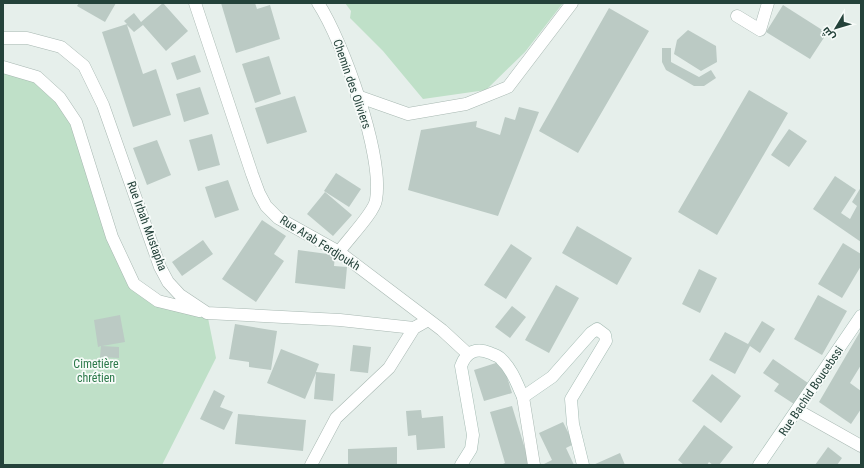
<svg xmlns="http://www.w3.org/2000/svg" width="864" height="468" font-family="'Roboto Condensed',Cairo,sans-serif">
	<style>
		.green { fill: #bfe0c8 }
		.building { fill: #bbcac4 }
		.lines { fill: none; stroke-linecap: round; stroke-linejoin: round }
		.street-casing { stroke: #a8b8b2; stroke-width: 13 }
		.secondary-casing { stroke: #a4bbb3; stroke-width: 13 }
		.street { stroke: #fff; stroke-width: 12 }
		.secondary { stroke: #fff; stroke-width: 12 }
		.labels { text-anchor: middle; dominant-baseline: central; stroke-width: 3.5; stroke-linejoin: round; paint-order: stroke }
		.street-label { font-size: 12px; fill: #24423a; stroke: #f7fbf9 }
		.park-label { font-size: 12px; fill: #2d7a4b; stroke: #f7fbf9 }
	</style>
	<rect width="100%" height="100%" fill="#e6efeb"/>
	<path class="green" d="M345 3H563L525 52 486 90 423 99 383 51 350 18 351 11Z
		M3 67 37 77 60 98 134 284 158 301 207 313 216 358 162 465H3Z"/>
	<path class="building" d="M79 3H116L105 22 77 6Z
		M163 3 188 31 166 51 143 25 134 32 127 25 143 74 156 69 171 115 133 127 102 32 127 24 124 21 134 13 141 22Z
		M221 3H255L257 9 270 5 280 39 236 53Z
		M783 5 827 33 810 59 766 32Z
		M609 8 649 31 578 153 539 131Z
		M688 30 716 46 717 62 701 71 674 54 677 40Z
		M662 48H671V62L699 77 711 70 716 78 704 86H694L666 70 662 62Z
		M195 55 201 72 177 80 171 63Z
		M269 56 281 94 255 103 242 64Z
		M200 87 209 114 184 122 176 94Z
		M749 90 788 113 717 235 678 212Z
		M295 96 307 132 267 144 255 108Z
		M519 107 539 112 498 216 408 190 421 130 477 121 476 127 500 135 505 117 515 120Z
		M789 129 807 141 789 167 771 155Z
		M212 134 220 165 198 171 189 140Z
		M157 140 171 175 147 185 133 148Z
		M336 173 361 189 349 207 324 191Z
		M835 176 856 190 841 213 850 219 857 206 852 202 861 187V242L813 209Z
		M228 180 239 210 215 218 205 187Z
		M325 192 352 215 333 236 307 214Z
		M262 220 286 236 274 254 284 261 256 302 222 279Z
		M577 226 632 258 617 285 562 253Z
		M203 240 213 254 182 276 172 262Z
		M843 243 861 254V266L842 298 818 284Z
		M511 244 532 258 506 299 484 285Z
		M298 250 335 255 334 266 347 267 345 289 295 283Z
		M699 269 717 278 700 313 682 304Z
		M556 285 579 298 549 353 525 340Z
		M818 295 847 311 822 355 794 339Z
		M512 306 526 317 510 338 495 327Z
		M120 315 125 342 102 346 119 347V358L100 357 101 346 98 347 94 320Z
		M762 321 775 329 760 353 750 346 735 374 709 360 725 332 748 344Z
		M235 324 277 331 271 370 249 367V362L229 359Z
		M861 330V365L850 383 861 391V409L851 424 819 402Z
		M353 345 371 347 368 373 350 371Z
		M281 349 319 364 316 372 335 374 333 401 314 399 316 373 305 399 267 383Z
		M773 359 808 383 794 404 774 391 779 384 763 373Z
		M502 361 512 393 484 401 474 370Z
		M712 374 741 396 721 423 692 401Z
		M214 390 225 396 220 407 233 412 224 430 200 419Z
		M512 406 530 465H501L505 463 490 412Z
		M421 410 422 418 443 416 445 448 417 450 416 435 408 436 406 411Z
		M238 414 306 420 303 451 235 444Z
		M563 422 574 444 566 448 574 465H542L552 460 539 433Z
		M704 425 733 447 719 465H713L709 462 707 465H684L678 460Z
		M397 447V465H348V449Z
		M828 447 842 458 837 465H815Z
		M620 453 625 465H593Z"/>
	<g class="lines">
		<defs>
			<path id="street" d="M195 3 252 174 259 193 266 206 278 218 339 252 442 330 468 354
				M318 3C343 41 384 156 376 200 374 213 347 240 339 252
				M737 16 760 30 768 3
				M3 38H27L61 47 84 66 103 105 160 267 168 282 180 295 207 313 340 320 414 328 428 320
				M3 67 37 77 60 98 76 122 112 237 134 284 158 301 199 311
				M357 96 408 114 466 104 508 87 572 3
				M523 397 534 465
				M797 410 861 446
				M311 465 336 418 389 368 414 328"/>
			<path id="secondary" d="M461 465 471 449 473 435 461 366C466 352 476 347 490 353 494 355 499 356 501 359 512 369 517 384 523 397L552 377 591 333 597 329 605 335 606 341 571 399 573 424 583 465
				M759 465 861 316"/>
		</defs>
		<use href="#street" class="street-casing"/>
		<use href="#secondary" class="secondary-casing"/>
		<use href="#street" class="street"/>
		<use href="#secondary" class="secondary"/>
	</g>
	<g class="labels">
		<g class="street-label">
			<text transform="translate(352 84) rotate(71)">Chemin des Oliviers</text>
			<text transform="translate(147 226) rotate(70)">Rue Irbah Mustapha</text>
			<text transform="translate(320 243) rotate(32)">Rue Arab Ferdjoukh</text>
			<text transform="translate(811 391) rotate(-56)">Rue Bachid Boucebssi</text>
		</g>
		<g class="park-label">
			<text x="96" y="364">Cimetière<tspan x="96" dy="14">chrétien</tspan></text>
		</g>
	</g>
	<rect width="864" height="468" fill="none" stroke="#24423a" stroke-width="8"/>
	<g transform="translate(836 28) rotate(232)" stroke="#f7fbf9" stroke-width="3" paint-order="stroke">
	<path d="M0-3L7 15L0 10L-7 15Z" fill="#24423a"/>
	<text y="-6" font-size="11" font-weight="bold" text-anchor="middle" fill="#24423a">ش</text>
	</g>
</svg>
